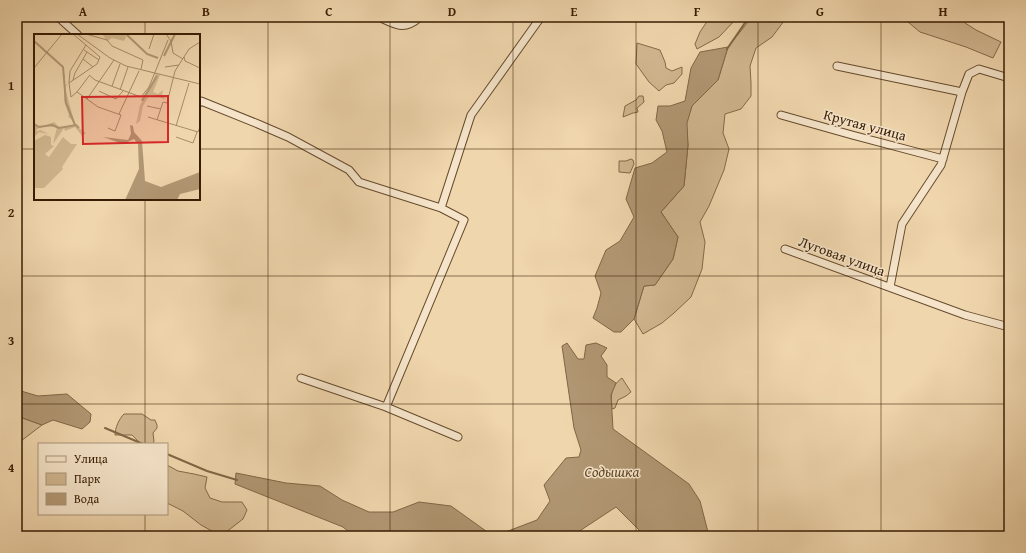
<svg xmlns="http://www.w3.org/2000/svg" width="1026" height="553" font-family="'Gentium Book Plus',serif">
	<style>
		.green { fill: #d1b790; stroke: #846a49 }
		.water { fill: #b19773; stroke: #816646 }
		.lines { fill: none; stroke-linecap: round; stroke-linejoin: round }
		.stream { stroke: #816646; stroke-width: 2 }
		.minor-casing { stroke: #664b2d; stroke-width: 9 }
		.minor { stroke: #f5e4ca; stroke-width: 7 }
		.grid { fill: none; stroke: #381d02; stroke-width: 1; stroke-opacity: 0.55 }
		.labels { text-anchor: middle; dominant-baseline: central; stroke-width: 3; stroke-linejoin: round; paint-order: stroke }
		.street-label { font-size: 14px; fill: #381d02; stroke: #f5e4ca }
		.water-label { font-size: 15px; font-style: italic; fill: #62482a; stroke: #f5e4ca }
		.inset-river { fill: none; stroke: #b19773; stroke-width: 2 }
		.inset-road { fill: none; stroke: #a68c69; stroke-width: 1 }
		.view { fill: #d62828; fill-opacity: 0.15; stroke: #d62828; stroke-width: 2 }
		.inset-edge { fill: none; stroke: #381d02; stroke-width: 2 }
		.neatline { fill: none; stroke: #381d02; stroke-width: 1.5 }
		.grid-label { font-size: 13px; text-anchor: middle; font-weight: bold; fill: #381d02 }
	</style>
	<rect width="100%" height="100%" fill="#f0d6ad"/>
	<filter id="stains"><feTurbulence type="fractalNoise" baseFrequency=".005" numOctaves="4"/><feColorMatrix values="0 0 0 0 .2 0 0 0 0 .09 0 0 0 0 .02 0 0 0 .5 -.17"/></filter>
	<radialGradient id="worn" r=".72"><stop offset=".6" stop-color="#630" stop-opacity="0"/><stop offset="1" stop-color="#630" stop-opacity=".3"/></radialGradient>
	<path class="green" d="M710 17H738L719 37 697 49 695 44 700 32Z
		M752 17H787L772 37 756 48 750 66 751 83V96L741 109 725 114 723 133 729 149 724 170 709 206 700 222 705 242 702 269 691 297 674 313 662 323 643 334 634 319 644 286 655 285 673 259 678 237 661 212 684 186 688 145 686 123 692 106 718 80 728 47Z
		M902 17H963L965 23 976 30 1001 42 993 58 966 47 920 32Z
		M637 43 660 50 665 62 666 68 672 71 682 67V74L674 83 666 85 659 91 649 82 636 64Z
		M639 96H643L644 102 637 108 638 112 633 113 623 117 625 106 636 100Z
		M631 159 633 160 634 164 630 173 619 172V161H626Z
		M622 378 631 392 626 396 618 400 615 408 612 409C611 395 610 387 622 378Z
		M124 414H142L151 420H155L157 425V428L153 433 154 441 153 444H141L132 435H115C115 428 119 419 124 414Z
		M17 416 42 425 17 444Z
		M167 465 178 471 194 474 207 477 205 488 210 498 222 502H242L247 510 243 519 221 536 201 525 183 511 167 503Z"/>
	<path class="water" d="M728 47 718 80 692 106 687 123 688 145 684 186 661 212 678 237 673 259 655 285 644 286 634 319 621 332H614L593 318 597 308 601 293 595 276 606 250 620 241 634 217 626 199 635 168 652 163 667 152 662 131 656 120 658 106H670L685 101 691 68 700 52Z
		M567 343 578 359H584L586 345 596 343 607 348 601 356 607 365V377L616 383 611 395 613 429 689 484 700 501 709 536H645L616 507 572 536H495L537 520 550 501 544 485 566 458 579 457 581 450 574 428 562 346Z
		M17 385 21 391 38 396 67 394 91 414 90 422 82 429 53 420 42 425 17 416Z
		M236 473 286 483 320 486 342 500 369 512H393L419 502 451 506 493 536H438L431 531 415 536H354L343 527 235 484Z"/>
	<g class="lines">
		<path class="stream" d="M727 49 749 17
			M105 428 143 444
			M167 454 207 471 237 480"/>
		<defs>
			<path id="minor" d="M58 17 78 35
				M379 17C396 25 404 31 420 17
				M837 66 962 92
				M199 103 201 101 258 124 288 137 349 170 359 182 441 208 464 220 386 407 301 378
				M781 115 852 135 943 159
				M441 208 471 115 541 17
				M785 249 965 315 1009 327
				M890 287 902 224 941 165 962 92 969 74 979 69 1009 78
				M386 407 458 437"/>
		</defs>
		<use href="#minor" class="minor-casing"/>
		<use href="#minor" class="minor"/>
	</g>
	<path class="grid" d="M145 17V35M268 17V536M390 17V536M513 17V536M636 17V536M758 17V536M881 17V536M17 149H35M199 149H1009M145 199V444M17 276H1009M17 404H1009M145 514V536"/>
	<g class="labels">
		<g class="street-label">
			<text transform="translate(865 125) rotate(15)">Крутая улица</text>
			<text transform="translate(842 256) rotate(20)">Луговая улица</text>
		</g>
		<g class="water-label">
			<text x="612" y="471">Содышка</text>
		</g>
	</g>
	<g transform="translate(34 34)">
		<rect width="166" height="166" fill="#f0d6ad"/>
		<path d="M68 0H91L92 3 90 7 78 4 73 7ZM30 39 31 42 30 51 33 50 31 54 40 87 34 83 35 81 30 67ZM122 39 126 41 119 58 124 60 129 56 128 62 132 66 120 61 115 62 109 72 106 87 102 90 106 71 112 62 106 66 117 52ZM0 88 4 94 20 88 25 93 42 92 52 99 48 102 41 93 31 97 30 94 19 110 23 93 11 92 3 95 2 98 6 96 15 100 5 98 0 103ZM11 101 17 103V111L20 112 11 120 15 123 29 103 37 110H43L28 133 29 135 10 154H0V107Z" fill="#d1b790"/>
		<path d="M96 91 99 92 100 98 108 107 111 147 127 153 166 138V155L146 160 143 166H91L105 135 104 110 100 105 89 110 69 103 94 106 97 100Z" fill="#b19773"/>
		<path class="inset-river" d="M92 0 113 20 124 24M0 7 29 33 32 69 41 91M130 22 141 0M108 67 123 42M0 90 5 93 18 91 25 94 42 91 45 94"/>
		<path class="inset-road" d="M39 0 66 23 63 30 35 49 36 37 52 11M43 0 76 24 92 32 166 50M52 0 73 6 78 12 109 26 107 35M132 0 137 7 139 19 149 25M115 15 120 0M50 16 65 26M150 23 151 27 166 34M49 25 59 33M131 33 145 31M0 34 28 0M55 41 61 46 107 63 115 53 134 6M55 42 43 58 53 65 80 26M39 46 41 39 53 18M35 49 37 63 43 58M78 52 86 30M86 56 94 33M65 57 82 65 89 57M53 65 64 73 87 81 81 97 74 94M113 72 127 75M85 80 105 37M114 83 164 98 166 93M123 86 129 68 133 69 141 37 155 15 166 8M142 92 155 49M142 103 159 109 163 98"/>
		<path class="view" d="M134 62V108L49 110 48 63Z"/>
		<rect width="166" height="166" class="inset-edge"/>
	</g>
	<rect width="1026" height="553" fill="none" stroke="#f0d6ad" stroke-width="44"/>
	<rect x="38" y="443" width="130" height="72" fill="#f5e4ca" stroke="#a9947a"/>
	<rect x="46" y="456" width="20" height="6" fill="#f5e4ca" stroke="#a9947a"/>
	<text x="74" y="463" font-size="12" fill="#381d02">Улица</text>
	<rect x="46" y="473" width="20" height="12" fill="#d1b790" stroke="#a9947a"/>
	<text x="74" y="483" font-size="12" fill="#381d02">Парк</text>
	<rect x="46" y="493" width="20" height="12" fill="#b19773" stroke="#a9947a"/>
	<text x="74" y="503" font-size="12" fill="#381d02">Вода</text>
	<rect x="22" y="22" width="982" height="509" class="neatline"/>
	<g class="grid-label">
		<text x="83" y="16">A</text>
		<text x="206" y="16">B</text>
		<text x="329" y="16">C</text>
		<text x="452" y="16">D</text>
		<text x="574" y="16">E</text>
		<text x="697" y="16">F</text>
		<text x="820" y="16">G</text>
		<text x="943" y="16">H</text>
		<text x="11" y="90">1</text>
		<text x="11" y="217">2</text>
		<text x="11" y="345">3</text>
		<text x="11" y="472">4</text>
	</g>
	<rect width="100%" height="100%" filter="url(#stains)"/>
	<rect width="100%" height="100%" fill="url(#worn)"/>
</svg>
